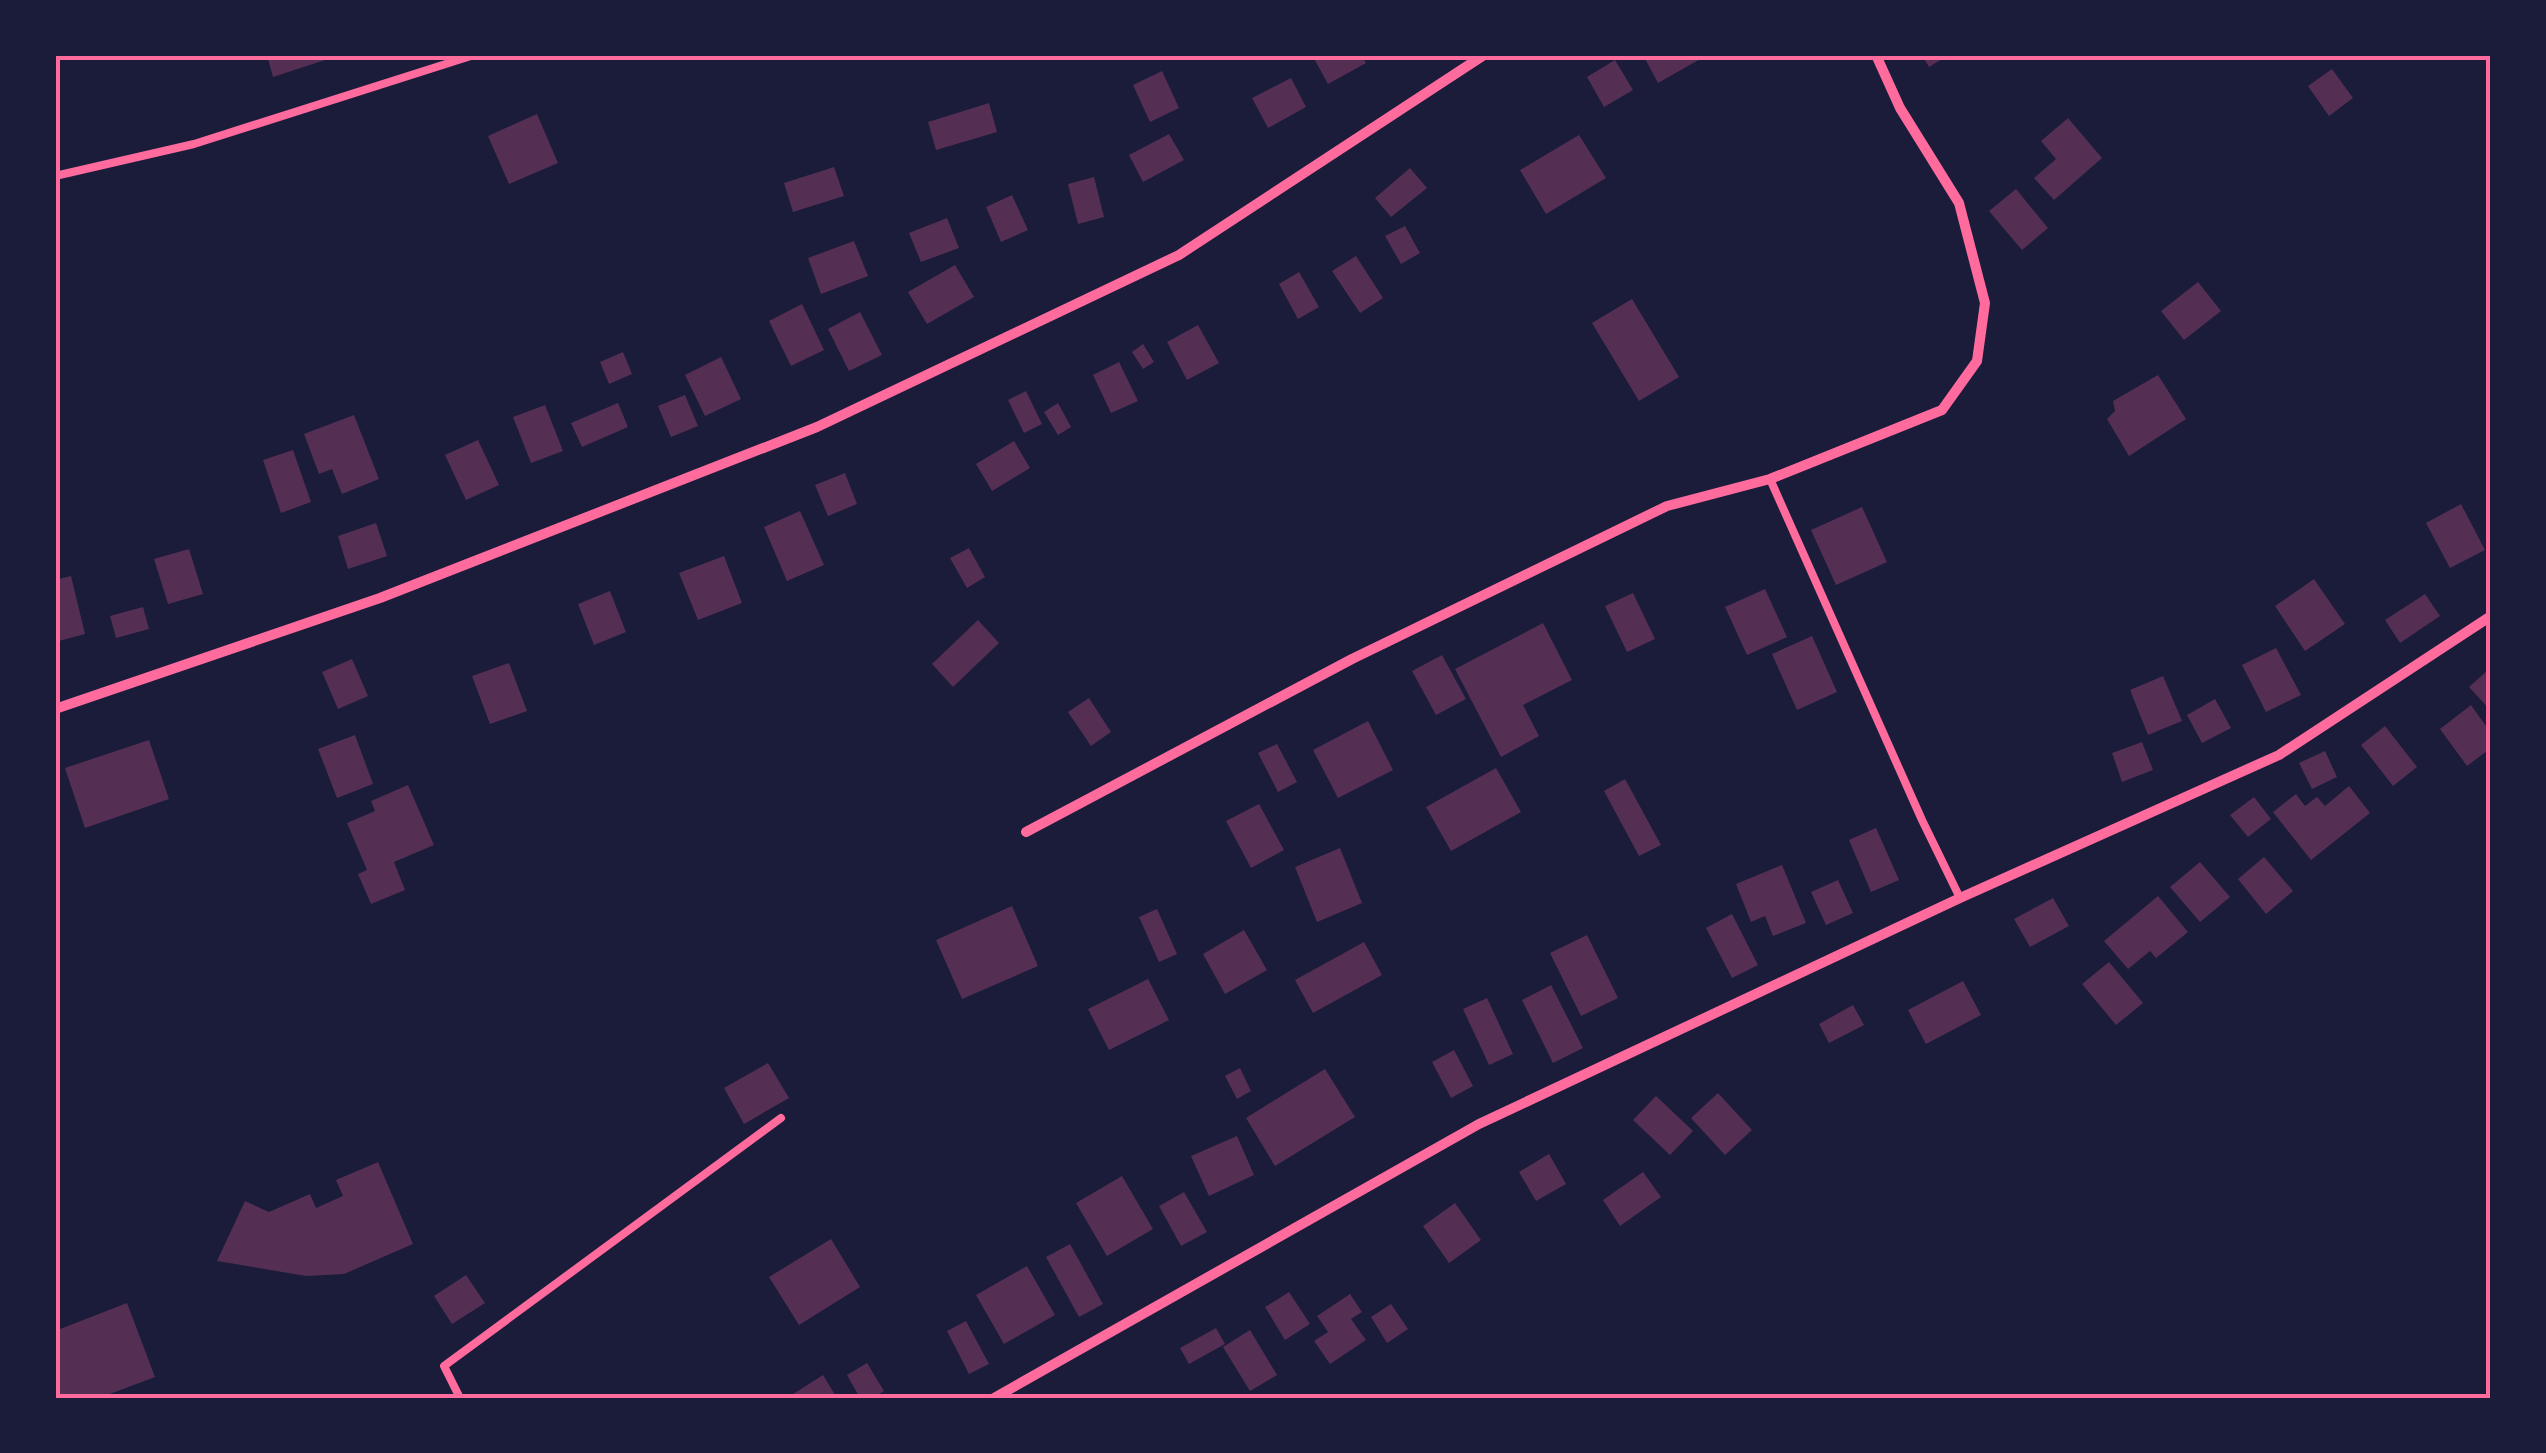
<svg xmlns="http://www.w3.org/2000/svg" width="2546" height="1453" font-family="'Work Sans',sans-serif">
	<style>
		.building { fill: #542f53 }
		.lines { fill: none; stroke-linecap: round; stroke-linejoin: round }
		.service { stroke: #ff6b9d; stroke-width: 8 }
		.minor { stroke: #ff6b9d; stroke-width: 10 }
		.neatline { fill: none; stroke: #ff6b9d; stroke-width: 4 }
	</style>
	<rect width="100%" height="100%" fill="#1b1b3a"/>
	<path class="building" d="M267 55H327L328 59 273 77Z
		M1312 55H1361L1366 63 1328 84Z
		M1643 55H1700L1702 58 1658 83Z
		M1922 55H1949L1929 67Z
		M1615 60 1633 90 1604 107 1587 77Z
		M2332 69 2353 98 2329 116 2308 86Z
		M1162 71 1179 108 1150 122 1133 85Z
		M1291 78 1306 107 1268 128 1252 98Z
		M989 103 997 132 936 150 928 122Z
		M537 114 558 163 509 184 488 136Z
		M2068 118 2102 158 2054 200 2034 178 2056 159 2041 141Z
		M1169 134 1184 160 1143 182 1129 155Z
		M1579 135 1606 178 1546 214 1520 170Z
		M834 167 844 196 793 212 784 183Z
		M1410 168 1427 188 1391 217 1375 198Z
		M1094 177 1104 217 1078 224 1068 184Z
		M2016 189 2048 228 2022 250 1989 211Z
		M1012 195 1028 230 1001 242 986 207Z
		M947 218 959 248 921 262 909 233Z
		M1405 226 1420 253 1401 264 1385 236Z
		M854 241 868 276 821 294 808 258Z
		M1356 256 1383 298 1360 313 1332 271Z
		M955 265 974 297 927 324 908 292Z
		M1299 272 1319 307 1298 319 1279 284Z
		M2198 282 2221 311 2184 340 2161 311Z
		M1632 299 1679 377 1639 401 1592 323Z
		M802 304 824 350 791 366 769 321Z
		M860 312 882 355 849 371 828 329Z
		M1198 325 1219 363 1187 380 1167 342Z
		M1143 344 1154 362 1143 369 1132 352Z
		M623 352 632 374 609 384 600 362Z
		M721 357 741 399 705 416 685 375Z
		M1119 362 1138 401 1111 413 1093 375Z
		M2158 375 2186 419 2129 456 2107 419 2115 411 2113 401Z
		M1026 391 1042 424 1024 433 1008 400Z
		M685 395 698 426 671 437 658 406Z
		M618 403 628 427 582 447 571 423Z
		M1058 403 1071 427 1058 435 1044 412Z
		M545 405 563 451 531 463 513 417Z
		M354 415 379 479 342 494 332 469 319 474 304 434Z
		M478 440 499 485 466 500 445 455Z
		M1014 441 1030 468 992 491 976 464Z
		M293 450 311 502 281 513 263 460Z
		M845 473 857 504 828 516 815 485Z
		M2461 504 2485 550 2450 568 2426 523Z
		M1862 507 1887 562 1836 585 1811 530Z
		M800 511 824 565 787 581 764 527Z
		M376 523 387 556 348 569 338 536Z
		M969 548 985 577 967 588 950 558Z
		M189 549 203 594 168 604 154 559Z
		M724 556 742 603 698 620 679 573Z
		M71 576 85 634 55 642V580Z
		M2314 579 2345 624 2305 651 2275 606Z
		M1765 589 1787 637 1747 655 1725 607Z
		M610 591 626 632 594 645 578 604Z
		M1633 593 1655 639 1627 652 1605 606Z
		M2425 594 2440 616 2400 643 2385 620Z
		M143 607 149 629 116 638 110 616Z
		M978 620 999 643 953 687 932 664Z
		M1543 623 1572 680 1523 705 1539 736 1501 757 1455 669Z
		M1812 636 1837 692 1797 710 1772 654Z
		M2276 648 2301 695 2266 712 2242 665Z
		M1442 655 1466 699 1436 715 1412 671Z
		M352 659 368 696 338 709 322 672Z
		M509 663 527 711 490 724 472 676Z
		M2488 670 2491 674V711L2469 687Z
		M2163 676 2182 721 2148 735 2130 690Z
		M1089 698 1111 732 1091 746 1068 712Z
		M2215 699 2231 728 2202 743 2187 715Z
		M2471 705 2491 733V748L2467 766 2440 729Z
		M1368 721 1393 770 1338 798 1313 750Z
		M2385 726 2417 767 2393 786 2361 745Z
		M355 735 373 784 337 798 318 749Z
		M149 740 169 799 85 828 65 768Z
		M2142 742 2153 770 2122 782 2112 753Z
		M1277 744 1297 782 1278 792 1258 753Z
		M2325 751 2337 777 2312 789 2299 763Z
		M1496 768 1521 812 1451 851 1426 807Z
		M1625 779 1661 845 1639 856 1604 791Z
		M408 785 434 845 394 862 405 890 371 904 358 874 367 870 347 823 375 811 371 801Z
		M2349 786 2370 813 2311 860 2273 812 2296 794 2305 806 2317 797 2325 806Z
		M2254 797 2271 819 2248 837 2230 815Z
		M1259 804 1284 850 1251 868 1226 821Z
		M1876 828 1899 880 1871 892 1849 840Z
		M1340 848 1362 903 1317 922 1295 867Z
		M2264 857 2293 891 2266 914 2238 879Z
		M2200 862 2230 897 2200 922 2170 887Z
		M1782 865 1806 923 1773 936 1765 916 1751 922 1736 884Z
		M1838 880 1853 913 1826 925 1811 892Z
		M2158 896 2188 932 2156 958 2150 951 2128 969 2104 941Z
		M2053 898 2069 926 2030 947 2014 919Z
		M1012 906 1038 966 962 999 936 940Z
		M1157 909 1177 954 1159 962 1139 917Z
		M1732 914 1758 965 1732 978 1706 928Z
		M1244 930 1267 970 1225 994 1203 954Z
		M1587 935 1618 998 1581 1016 1550 953Z
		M1364 942 1382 975 1313 1013 1295 980Z
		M2109 962 2143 1003 2116 1025 2082 984Z
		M1148 979 1169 1020 1109 1050 1088 1009Z
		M1963 981 1981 1015 1926 1044 1908 1010Z
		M1551 985 1583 1048 1553 1063 1522 1000Z
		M1487 998 1513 1054 1489 1065 1463 1009Z
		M1853 1005 1864 1025 1829 1043 1819 1024Z
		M1454 1050 1473 1086 1451 1098 1432 1062Z
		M768 1063 789 1098 744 1124 724 1088Z
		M1240 1068 1251 1091 1237 1099 1225 1076Z
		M1325 1069 1355 1117 1275 1166 1246 1118Z
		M1718 1093 1752 1130 1725 1155 1691 1118Z
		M1656 1096 1693 1131 1670 1155 1633 1120Z
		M1237 1136 1254 1175 1209 1196 1191 1156Z
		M1549 1154 1566 1184 1536 1201 1519 1172Z
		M378 1162 413 1244 344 1274 306 1276 217 1261 245 1201 269 1212 310 1194 316 1208 343 1196 336 1180Z
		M1643 1172 1661 1197 1620 1226 1603 1200Z
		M1122 1176 1153 1229 1107 1256 1076 1203Z
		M1184 1192 1207 1232 1181 1246 1159 1206Z
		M1455 1203 1481 1240 1449 1263 1423 1226Z
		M831 1239 860 1287 799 1325 769 1277Z
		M1070 1244 1103 1304 1079 1317 1046 1257Z
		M1027 1266 1055 1315 1004 1344 976 1295Z
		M466 1275 485 1303 452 1324 434 1296Z
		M1289 1292 1310 1324 1285 1340 1265 1307Z
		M1350 1294 1362 1312 1351 1319 1366 1340 1330 1364 1314 1341 1328 1332 1317 1316Z
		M127 1303 155 1377 99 1398H56L55 1331Z
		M1391 1304 1408 1329 1387 1343 1371 1317Z
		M966 1321 989 1364 969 1374 947 1331Z
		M1216 1328 1225 1344 1189 1364 1180 1348Z
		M1250 1330 1277 1375 1250 1391 1223 1347Z
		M867 1363 884 1391 873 1398H860L847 1375Z
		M823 1375 837 1398H787Z"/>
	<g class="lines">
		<path class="service" d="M55 176 194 144 474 55
			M1770 479 1922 820 1960 898
			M460 1398 444 1366 781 1118"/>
		<path class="minor" d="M55 709 380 598 817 427 1179 255 1484 55
			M1026 832 1352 659 1667 506 1770 479 1942 410 1977 361 1985 303 1959 203 1900 108 1876 55
			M994 1398 1479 1124 1960 898 2279 755 2491 616"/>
	</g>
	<rect width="2546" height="1453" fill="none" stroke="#1b1b3a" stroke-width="115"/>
	<rect x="58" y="58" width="2430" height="1338" class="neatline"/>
</svg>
